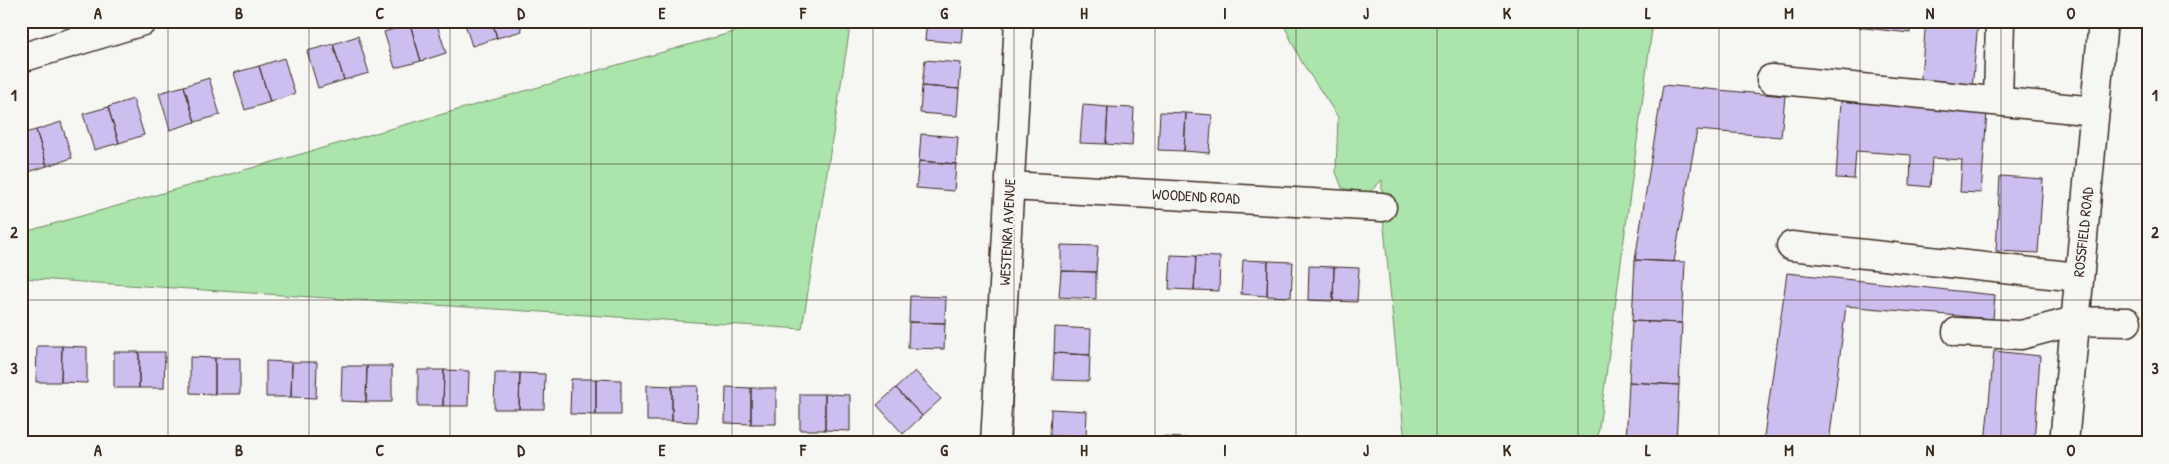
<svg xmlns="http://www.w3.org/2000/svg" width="2169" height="464" font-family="'Patrick Hand',sans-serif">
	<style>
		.green { fill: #abe5ab; stroke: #738864 }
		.building { fill: #cdbef0; stroke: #3b2a1e }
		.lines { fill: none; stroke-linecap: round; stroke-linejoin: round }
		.minor-casing { stroke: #3b2a1e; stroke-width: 31 }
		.minor { stroke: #f6f6f2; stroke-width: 28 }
		.grid { fill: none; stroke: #3b2a1e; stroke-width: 1; stroke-opacity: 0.55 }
		.labels { text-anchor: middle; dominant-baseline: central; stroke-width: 4; stroke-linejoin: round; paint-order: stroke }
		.street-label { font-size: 15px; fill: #3b2a1e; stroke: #f6f6f2 }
		.neatline { fill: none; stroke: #3b2a1e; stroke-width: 2 }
		.grid-label { font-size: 16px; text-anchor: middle; font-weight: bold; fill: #3b2a1e }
	</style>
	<rect width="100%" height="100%" fill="#f6f6f2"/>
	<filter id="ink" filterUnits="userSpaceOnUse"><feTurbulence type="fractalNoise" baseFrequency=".02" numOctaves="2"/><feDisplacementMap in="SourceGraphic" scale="10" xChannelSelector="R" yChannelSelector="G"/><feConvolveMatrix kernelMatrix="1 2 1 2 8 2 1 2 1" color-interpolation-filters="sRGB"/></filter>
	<g filter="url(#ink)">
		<path class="green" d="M773 21H851L802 329 21 278V233Z
			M1282 21H1653L1597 443H1405L1382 207V180L1369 193 1342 188 1336 172 1338 117 1301 61Z"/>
		<path class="building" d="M420 21H436L446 53 421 61 410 24Z
			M464 21H492L497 38 472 46Z
			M492 21H519L522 31 497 38Z
			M927 21H964L962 43 925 40Z
			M1802 21H1911L1910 33Z
			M1926 21H1978L1972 90 1920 86Z
			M410 24 421 61 395 68 384 32Z
			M358 36 369 73 344 80 333 44Z
			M333 44 344 80 318 88 307 51Z
			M284 58 295 94 270 102 259 66Z
			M925 60 961 63 959 89 922 86Z
			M259 66 270 102 245 110 234 73Z
			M209 78 220 115 195 122 184 86Z
			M1663 85 1785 96 1781 137 1697 130 1674 262 1635 260Z
			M184 86 195 122 170 130 159 93Z
			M922 86 959 89 957 116 920 113Z
			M133 99 144 135 119 143 108 107Z
			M1841 101 1987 112 1981 193 1960 192 1962 160 1932 158 1930 187 1910 185 1911 155 1856 151 1854 179 1836 178Z
			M1083 105 1108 107 1106 144 1080 143Z
			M108 107 119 143 94 150 83 114Z
			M1108 107 1134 108 1132 146 1106 144Z
			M1160 112 1186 113 1184 151 1158 150Z
			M1186 113 1212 115 1209 153 1184 151Z
			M61 122 72 158 47 166 36 130Z
			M36 130 47 166 22 174 21 134Z
			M921 134 958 137 956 164 919 161Z
			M919 161 956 164 954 191 916 188Z
			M2000 176 2043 179 2038 253 1996 251Z
			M1061 245 1098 246 1096 272 1061 271Z
			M1171 255 1196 256 1194 290 1169 289Z
			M1196 256 1220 257 1219 291 1194 290Z
			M1243 260 1268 261 1267 296 1241 294Z
			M1635 260 1685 262 1682 323 1632 321Z
			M1268 261 1293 262 1291 297 1267 296Z
			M1309 266 1334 267 1333 301 1308 300Z
			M1334 267 1359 268 1357 302 1333 301Z
			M1061 271 1096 272V299L1059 297Z
			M1787 273 1995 295 1993 319 1846 306 1829 443H1763Z
			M910 296 946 297 945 323 909 322Z
			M1632 321 1682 323 1679 385 1629 382Z
			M909 322 945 323 944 349 908 348Z
			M1055 327 1091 329 1090 355 1054 353Z
			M37 346H62L61 382H36Z
			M62 346 87 347V383L61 382Z
			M1994 351 2040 356 2034 443H1985Z
			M114 352H139V388H114Z
			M139 352H165L164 388H139Z
			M1054 353 1090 355 1089 381 1053 380Z
			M190 357 215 358V394L190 393Z
			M215 358H240V394H215Z
			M266 361 292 362 291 397H266Z
			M292 362H317L316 398 291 397Z
			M342 366H367L366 402 341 401Z
			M367 366H392V402H366Z
			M418 370H444L443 406H418Z
			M444 370 469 371 468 406H443Z
			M915 371 941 399 922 416 896 388Z
			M495 373H520L519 409H494Z
			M520 373 545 374 544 409H519Z
			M571 379H596V415L570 414Z
			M596 379 621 380V415H596Z
			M1629 382 1679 385 1676 443H1626Z
			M647 385 672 386V421H647Z
			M672 386H698L697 422 672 421Z
			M726 387 751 388V424L725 423Z
			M751 388H776V424H751Z
			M896 388 922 416 903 434 877 405Z
			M800 394H825V430H800Z
			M825 394 850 395V431L825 430Z
			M1051 409 1087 411 1086 437 1050 436Z
			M1050 436 1086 437 1085 443H1049Z
			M1161 437 1186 438V443H1161Z
			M1186 438 1211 440 1210 443H1186Z"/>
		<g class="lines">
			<defs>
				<path id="minor" d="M21 58 143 21
					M1771 79 2095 111
					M1998 101 2000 21
					M1010 186 1382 207
					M1791 246 2078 277
					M1957 332 2021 335 2074 321 2127 322
					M995 443 1019 21
					M2064 443 2103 21"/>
			</defs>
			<use href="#minor" class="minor-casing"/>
			<use href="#minor" class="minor"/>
		</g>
	</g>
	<path class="grid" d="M168 21V443M309 21V443M450 21V443M591 21V443M732 21V443M873 21V443M1014 21V443M1155 21V443M1296 21V443M1437 21V443M1578 21V443M1719 21V443M1860 21V443M2001 21V443M21 164H2148M21 300H2148"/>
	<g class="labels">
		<g class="street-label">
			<text transform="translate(1196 196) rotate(3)">WOODEND ROAD</text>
			<text transform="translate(1007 232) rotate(-87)">WESTENRA AVENUE</text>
			<text transform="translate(2083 232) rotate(-84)">ROSSFIELD ROAD</text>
		</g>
	</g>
	<rect width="2169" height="464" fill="none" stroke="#f6f6f2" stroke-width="55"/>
	<rect x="28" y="28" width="2114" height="408" class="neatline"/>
	<g class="grid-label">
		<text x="98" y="19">A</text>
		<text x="239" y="19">B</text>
		<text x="380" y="19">C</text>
		<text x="521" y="19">D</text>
		<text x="662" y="19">E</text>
		<text x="803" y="19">F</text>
		<text x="944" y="19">G</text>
		<text x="1084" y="19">H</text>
		<text x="1225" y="19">I</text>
		<text x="1366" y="19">J</text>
		<text x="1507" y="19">K</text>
		<text x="1648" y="19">L</text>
		<text x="1789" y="19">M</text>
		<text x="1930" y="19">N</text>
		<text x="2071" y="19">O</text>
		<text x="14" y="101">1</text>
		<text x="2155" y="101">1</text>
		<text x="14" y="238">2</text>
		<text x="2155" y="238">2</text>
		<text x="14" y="374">3</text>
		<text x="2155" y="374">3</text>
		<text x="98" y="456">A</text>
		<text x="239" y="456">B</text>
		<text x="380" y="456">C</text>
		<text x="521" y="456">D</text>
		<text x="662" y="456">E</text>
		<text x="803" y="456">F</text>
		<text x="944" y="456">G</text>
		<text x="1084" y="456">H</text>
		<text x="1225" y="456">I</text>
		<text x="1366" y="456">J</text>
		<text x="1507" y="456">K</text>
		<text x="1648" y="456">L</text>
		<text x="1789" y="456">M</text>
		<text x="1930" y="456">N</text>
		<text x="2071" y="456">O</text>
	</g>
</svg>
